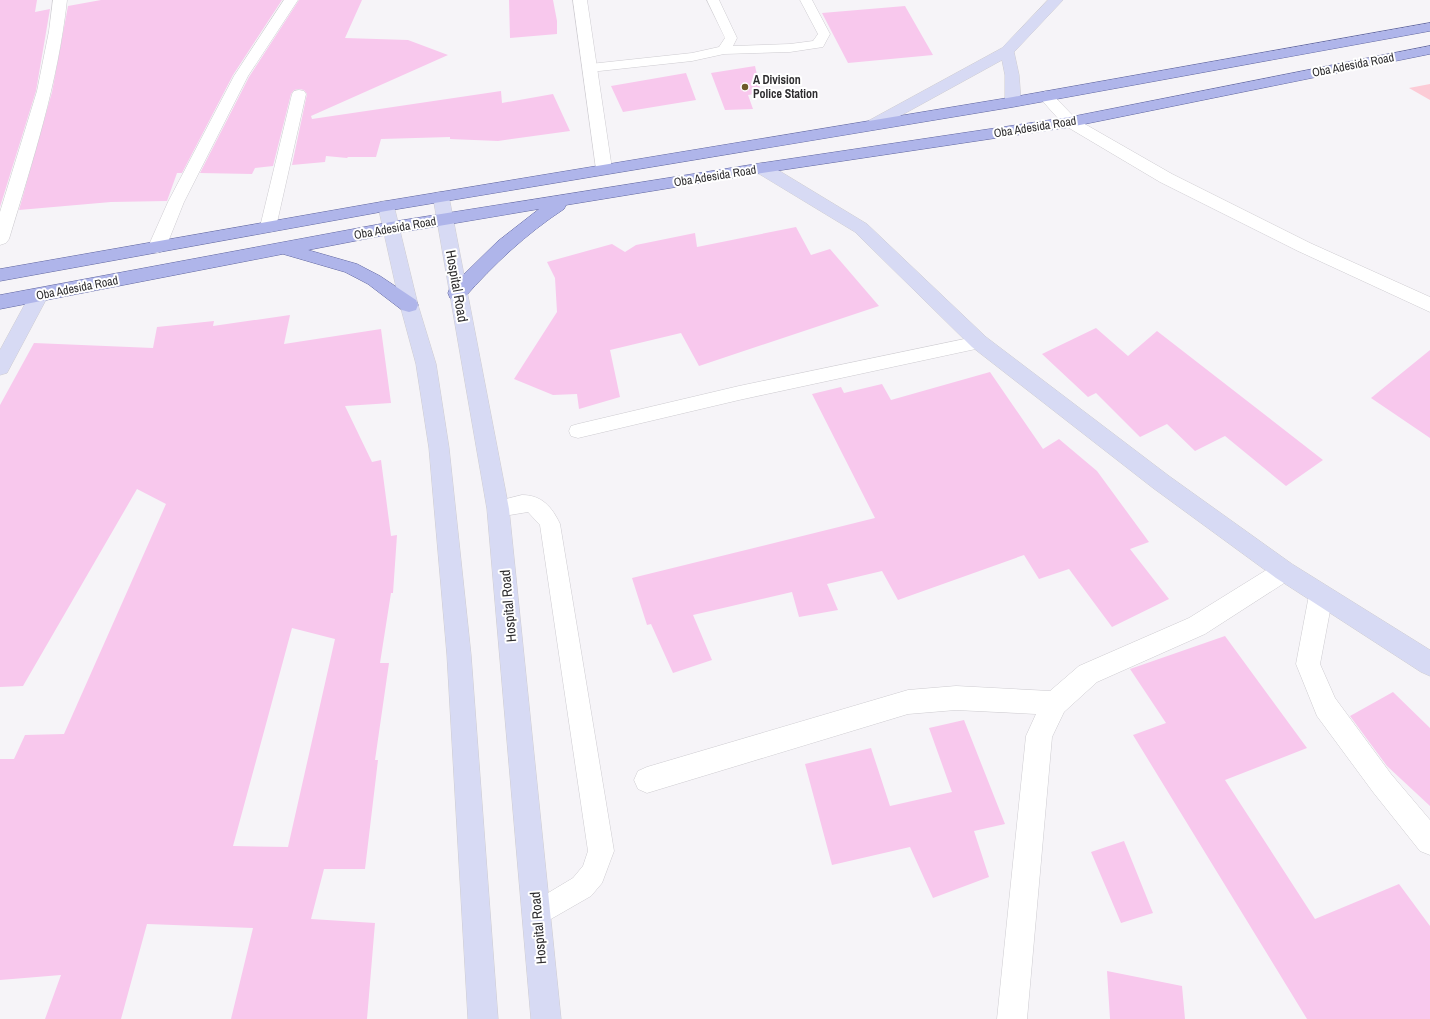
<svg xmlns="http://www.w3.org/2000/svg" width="1430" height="1019" font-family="'Archivo Narrow',sans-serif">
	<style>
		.green { fill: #fccbd6 }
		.building { fill: #f8c8ed; fill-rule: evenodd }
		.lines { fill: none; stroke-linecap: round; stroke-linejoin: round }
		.lane-casing { stroke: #ceccd1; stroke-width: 1 }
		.street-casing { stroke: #ceccd1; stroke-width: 1 }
		.secondary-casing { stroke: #ceccd1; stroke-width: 1 }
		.primary-casing { stroke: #5f659f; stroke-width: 1 }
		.lane { fill: #fff; fill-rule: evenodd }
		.street { fill: #fff; fill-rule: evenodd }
		.secondary { fill: #d7daf4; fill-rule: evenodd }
		.primary { fill: #afb5ea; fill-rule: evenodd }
		.poi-dot { fill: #6d5928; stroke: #fff; stroke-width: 1.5 }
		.labels { text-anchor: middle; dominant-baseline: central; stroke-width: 4; stroke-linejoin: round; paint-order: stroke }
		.far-street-label { font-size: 12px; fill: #2e2d2f; stroke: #fff }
		.far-poi-label { font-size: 12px; font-weight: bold; fill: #2e2d2f; stroke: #fff; text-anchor: start }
		.street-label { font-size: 14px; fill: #2e2d2f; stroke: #fff }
	</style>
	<rect width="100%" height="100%" fill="#f6f4f8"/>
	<path class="green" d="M1430 84V100L1409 88Z"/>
	<path class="building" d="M0 0H37L35 12 50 9 36 91 0 207Z
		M101 0H282L233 75 182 173H177L167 201 111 202 19 210 52 92 68 6Z
		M299 0H362L345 38 408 40 448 55 311 116 312 119 501 91 502 103 553 94 570 131 498 141 450 139V137L381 139 376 157H348L347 158 326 156 325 162 292 165 307 94 304 90 299 89 294 90 291 94 273 166 255 168 252 174 200 173 249 77Z
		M509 0H553L557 21V34L510 38Z
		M905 6 933 55 848 63 822 13Z
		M755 66 761 93 748 95 753 109 725 110 711 73Z
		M686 73 696 100 623 112 611 86Z
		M796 227 811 255 830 249 879 306 699 366 681 333 610 350 620 397 579 409 577 394 553 395 514 379 557 312 555 278 547 262 612 244 625 252 636 245 695 233 697 247Z
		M290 315 284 344 381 329 391 403 345 406 372 462 381 460 391 536 397 535 393 593H391L380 663H389L375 760H378L365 869H324L311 919 375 923 367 1019H231L253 928 147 924 121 1019H45L61 975 0 980V759H14L25 735 64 734 166 504 137 489 23 686 0 687V405L34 343 153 348 157 327 214 321 213 326ZM292 628 335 639 288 847 233 846Z
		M1096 328 1128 356 1157 331 1323 460 1286 486 1225 436 1195 451 1167 424 1140 437 1096 393 1088 397 1042 354Z
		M1430 350V438L1371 398Z
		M990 372 1043 449 1059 439 1097 471 1149 542 1130 549 1169 599 1112 627 1069 569 1039 579 1024 555 898 600 882 571 827 584 838 610 799 617 792 592 693 615 712 660 673 673 651 624 647 625 632 578 875 518 812 394 841 387 844 393 882 384 891 400Z
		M1225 636 1307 748 1225 780 1315 919 1399 884 1430 926V1019H1307L1133 735 1166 723 1130 669Z
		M1393 692 1430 728V806L1387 766 1350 716Z
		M964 720 1005 824 974 831 989 877 933 898 910 847 832 865 805 764 871 748 890 806 952 792 929 728Z
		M1124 841 1153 913 1121 923 1091 852Z
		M1107 971 1182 986 1185 1019H1110Z"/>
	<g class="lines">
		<defs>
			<path id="lane" d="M707 0H719L737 38 733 46 790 44 813 41 818 34 800 0H812L830 34 823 47 790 52 724 54 692 61 590 72 585 71 583 68 585 65 590 64 692 53 719 47 725 38Z
				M299 90 304 91 306 94 276 227 274 231 268 232 262 231 260 227 292 94 294 91Z
				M979 336 985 337 988 342 985 347 739 400 578 438 571 436 569 431 571 426 578 424 739 386Z
				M522 495C542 495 552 507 560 524L614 851 602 883 591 896 537 927 528 923 524 914 528 905 573 878 583 866 588 851 540 525 528 512 498 517 491 515 488 509 491 503Z"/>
			<path id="street" d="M53 0H67C58 83 33 160 9 239L6 243 0 245V212L37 91 49 31Z
				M284 0H298L248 76 184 202 166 247 163 251 157 253 151 251 148 247 168 202 234 76Z
				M573 0H587L612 169 610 173 604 174 598 173 596 169Z
				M1046 91 1051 93 1076 119 1172 174 1310 243 1430 297V312L1298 251 1160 182 1064 125 1038 96 1041 93Z
				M1284 561 1292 564 1296 571 1292 578 1205 634 1097 682 1064 712 1052 737 1027 1019H997L1026 736 1036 714 956 710 908 714 647 793 638 789 634 780 638 771 647 767 908 690 956 686 1050 691 1079 666 1189 618 1276 564Z
				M1321 585 1329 588 1333 595 1320 664 1335 698 1391 774 1430 820V855L1420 851 1373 792 1317 716 1296 664 1309 595 1313 588Z"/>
			<path id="secondary" d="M1048 0H1063L1014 52 1019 75 1021 102 1018 105H1008L1005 102V75L1002 60 880 127H868L866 124 868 121 1002 48Z
				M762 163 768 164 867 224 986 337 1169 476 1292 564 1430 650V676L1421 672 1276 578 1153 488 972 347 855 232 756 172 754 168 756 164Z
				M441 192 447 193 449 197 509 509 561 1019H531L487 509 433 197 435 193Z
				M386 201 392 202 394 206 418 305 436 364 449 448 471 655 498 1019H468L447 655 429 448 416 364 400 305 378 206 380 202Z
				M39 290 46 291 48 296 7 373 0 375V350L32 291Z"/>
			<path id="primary" d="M1430 23V31L1013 107 386 211 0 281V269L386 201 1013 97Z
				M1430 46V54L1070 127 762 173 566 205 564 209C526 234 494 264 464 298L457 299 450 298 448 293 450 288 498 241 539 209 391 234 308 250 357 264 380 276 416 300 418 305 416 310 409 312 402 310 368 284 345 272 283 254 0 309V295L391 222 762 163 1070 117Z"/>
		</defs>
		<use href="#lane" class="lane-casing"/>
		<use href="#street" class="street-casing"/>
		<use href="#secondary" class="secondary-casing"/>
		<use href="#primary" class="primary-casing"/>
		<use href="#lane" class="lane"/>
		<use href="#street" class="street"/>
		<use href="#secondary" class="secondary"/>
		<use href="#primary" class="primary"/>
	</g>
	<circle class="poi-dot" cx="745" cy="87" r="4"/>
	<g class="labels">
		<g class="far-street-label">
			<text transform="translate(1353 65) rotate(-11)">Oba Adesida Road</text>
			<text transform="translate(1035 127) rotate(-9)">Oba Adesida Road</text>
			<text transform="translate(715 176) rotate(-9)">Oba Adesida Road</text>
			<text transform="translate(395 228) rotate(-10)">Oba Adesida Road</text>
			<text transform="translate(77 288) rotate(-11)">Oba Adesida Road</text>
		</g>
		<g class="far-poi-label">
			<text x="753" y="80">A Division<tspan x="753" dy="14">Police Station</tspan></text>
		</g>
		<g class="street-label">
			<text transform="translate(457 286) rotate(80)">Hospital Road</text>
			<text transform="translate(508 606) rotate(-95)">Hospital Road</text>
			<text transform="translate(538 928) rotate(-95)">Hospital Road</text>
		</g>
	</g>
</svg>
